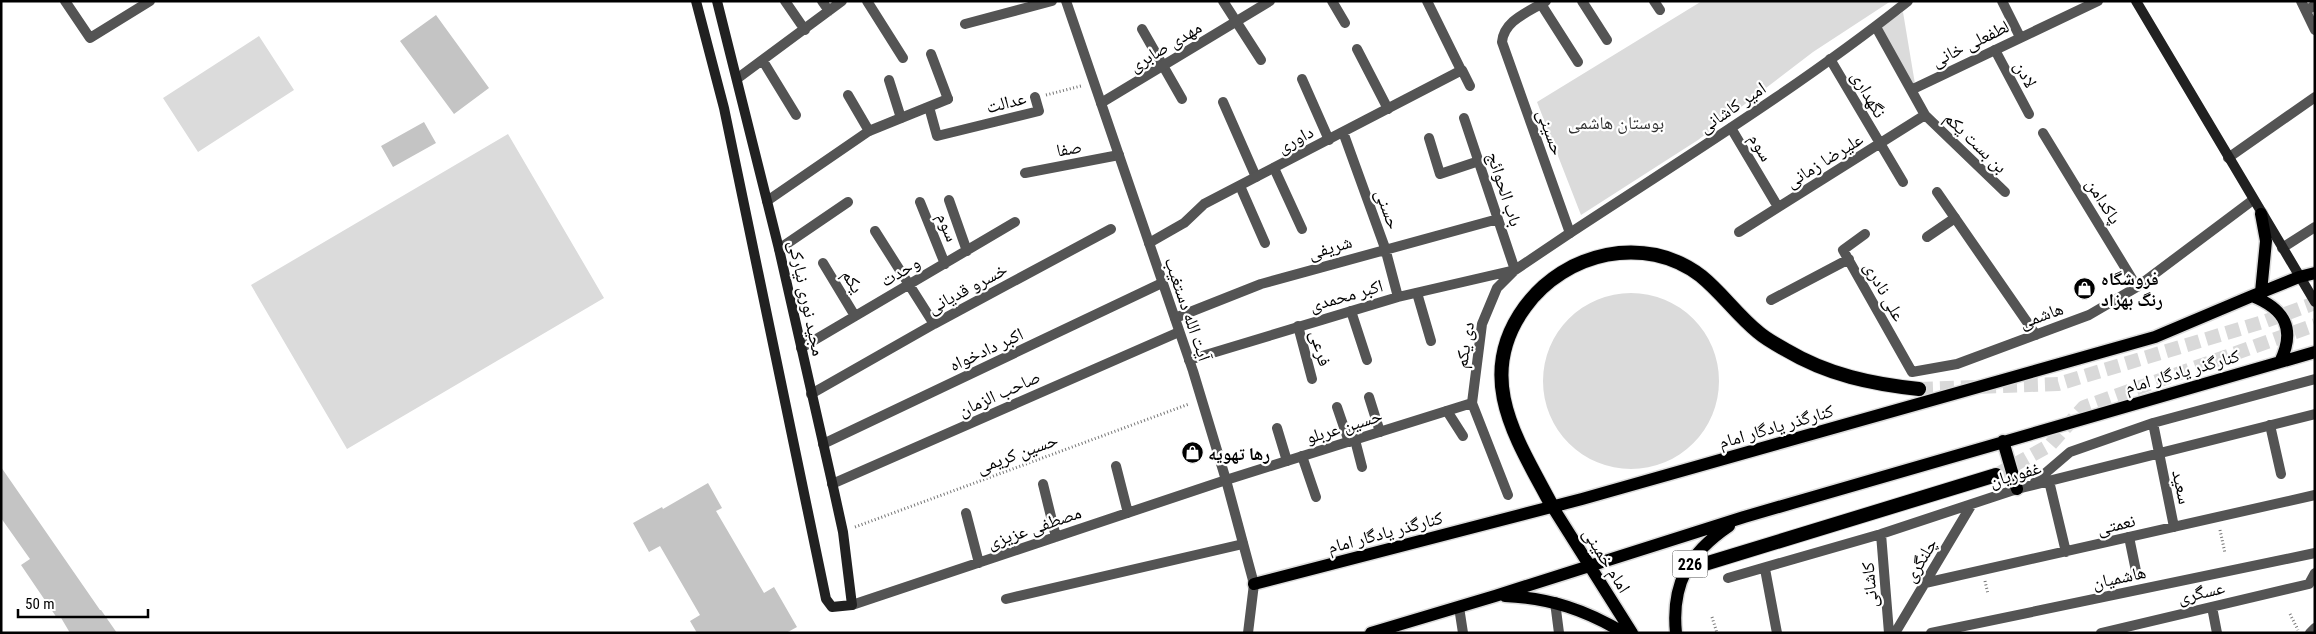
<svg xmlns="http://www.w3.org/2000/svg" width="2316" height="634" font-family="'Roboto Condensed','Noto Naskh Arabic',sans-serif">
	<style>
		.green { fill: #dbdbdb }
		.building { fill: #c4c4c4 }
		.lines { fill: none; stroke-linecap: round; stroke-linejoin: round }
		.trunk-tunnel { stroke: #d9d9d9; stroke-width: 14; stroke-dasharray: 14 7; stroke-linecap: butt }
		.primary-casing { stroke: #dbdbdb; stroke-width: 15 }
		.trunk-casing { stroke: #dbdbdb; stroke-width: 16 }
		.path { stroke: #767676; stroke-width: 3; stroke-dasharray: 1 2.5; stroke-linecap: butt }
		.service { stroke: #545454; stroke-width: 10 }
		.minor { stroke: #545454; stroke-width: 10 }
		.tertiary { stroke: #545454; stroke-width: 10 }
		.secondary { stroke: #212121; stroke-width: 10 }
		.primary { stroke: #000; stroke-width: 12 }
		.trunk { stroke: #000; stroke-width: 14 }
		.labels { text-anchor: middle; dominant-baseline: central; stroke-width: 4.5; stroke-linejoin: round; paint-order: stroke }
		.shield { fill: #fff; stroke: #4c4c4c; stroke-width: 1 }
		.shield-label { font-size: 16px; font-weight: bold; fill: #000 }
		.street-label { font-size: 18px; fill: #000; stroke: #fff }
		.park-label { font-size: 18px; fill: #323232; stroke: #fff }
		.poi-label { font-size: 18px; font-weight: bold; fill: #000; stroke: #fff; text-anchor: start }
	</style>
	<rect width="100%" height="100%" fill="#fff"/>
	<path class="green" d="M1702 1H1891L1813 52 1698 140 1581 215 1537 102Z
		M1903 12 1916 90 1881 27Z
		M259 36 294 90 198 152 163 98Z
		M508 134 604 298 347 449 251 285Z
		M1543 381a88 88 0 1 1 176 0a88 88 0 1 1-176 0Z"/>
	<path class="building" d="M436 15 489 88 454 114 400 41Z
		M424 122 436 143 393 167 381 146Z
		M1 467 100 610H101L117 633H70L60 616 57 618 21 565 30 559 1 518Z
		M708 483 722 508 716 511 764 593 774 587 797 627 786 633H697L690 621 700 615 660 546 649 552 633 523 662 507 663 509Z"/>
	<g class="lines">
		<path class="trunk-tunnel" d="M1919 389 2058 384 2266 321 2315 303
			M1996 475 2050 445 2084 407 2315 325"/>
		<defs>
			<path id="primary" d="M2261 292 2266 241 2261 214
				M2252 296C2285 309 2296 329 2280 362
				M2003 441 2017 489
				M1552 506 1632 633
				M1254 584 1582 499 2155 337 2252 296 2299 277 2315 273
				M1505 596C1550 598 1586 610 1624 633
				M1371 633 1495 596 1744 517 2315 352
				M1676 633C1671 584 1689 553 1729 526"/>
			<path id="trunk" d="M1552 506C1518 441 1473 378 1525 307 1565 252 1645 233 1701 276 1722 293 1737 315 1758 332 1766 339 1777 345 1786 350 1828 375 1872 384 1919 389
				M1685 570 1996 475"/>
		</defs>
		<use href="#primary" class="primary-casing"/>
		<use href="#trunk" class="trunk-casing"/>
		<path class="path" d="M1046 95 1081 86
			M855 527 1189 404
			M2220 530 2225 553
			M1985 581 1988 594
			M2290 614 2298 630
			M1712 617 1717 633"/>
		<path class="service" d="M1223 1 1261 60
			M1332 1 1345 23
			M1582 1 1607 40
			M1654 1 1660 10
			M1541 4 1578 62
			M1142 29 1182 99
			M1357 49 1388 109
			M1995 50 2029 114
			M931 54 948 99
			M1302 79 1329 140
			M889 80 901 118
			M848 95 869 131
			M1223 102 1256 177
			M1429 138 1440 174 1479 161
			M1274 168 1302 229
			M1240 186 1265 243
			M1927 237 1955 218
			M1417 293 1431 341
			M1351 311 1367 360
			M1298 326 1312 379
			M1369 397 1380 432
			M1337 407 1349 442
			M1447 411 1463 436
			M2270 425 2281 474
			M1277 428 1287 461
			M1355 440 1362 467
			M1302 456 1316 497
			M2129 537 2136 571
			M1459 607 1463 633"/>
		<path class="minor" d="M65 1 90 38 150 1
			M785 1 805 30
			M822 1 829 11
			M867 1 903 58
			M1427 1 1460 68
			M2002 1 2020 37
			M2301 1 2315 30
			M2306 11 2315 5
			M965 24 1052 1
			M1876 27 1925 115 2005 192
			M1830 59 1903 182
			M763 61 796 115
			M738 78 842 1
			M1911 90 2098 1
			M1101 103 1270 1
			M929 107 937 136 1039 111 1035 97
			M1731 128 1778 207
			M1343 132 1385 248 1398 297
			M2043 133 2137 287
			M2228 158 2315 97
			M1025 173 1119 155
			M1937 192 2036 335
			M949 200 967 251
			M767 201 869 131 948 99
			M920 202 945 264
			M875 231 934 324
			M1739 232 1925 115
			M1865 234 1843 250 1912 372 1957 364 2089 315 2137 287 2253 200
			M1149 243 1184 223 1204 204 1462 70 1470 86
			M2282 248 2315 227
			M779 249 848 202
			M823 263 855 316
			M1771 300 1849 259
			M1175 318 1261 284 1498 219
			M801 348 1015 222
			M1189 360 1398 297 1515 270 1464 118
			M811 394 934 324 1111 229
			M2153 423 2174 527
			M823 444 1162 283
			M1116 466 1128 513
			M2049 481 2066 552
			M2035 482 2070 452 2153 423 2315 379
			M832 484 1179 332
			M1043 484 1056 537
			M1508 495 1472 403 1482 324 1497 288 1515 270 1570 233 1502 42C1504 20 1529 12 1546 1
			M966 513 979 563
			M1881 534 1889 633
			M1765 569 1777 633
			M1728 578 1881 534 2017 489 2315 414
			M1925 583 2315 495
			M1006 599 1243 544
			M1555 602 1559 633
			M852 605 1226 480 1472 403
			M2212 607 2217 633
			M1895 633 1972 504
			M1931 633 2315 553
			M2101 633 2309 584 2315 573
			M2310 633 2315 628"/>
		<path class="tertiary" d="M1066 1 1193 371 1226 480 1254 584 1248 633
			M1570 233C1684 158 1801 86 1908 1"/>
		<path class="secondary" d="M696 1 724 108 826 599 832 607 852 605 843 532 834 491 779 249 717 1
			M2136 1 2315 302"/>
		<use href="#primary" class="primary"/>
		<use href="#trunk" class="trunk"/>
	</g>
	<defs>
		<symbol id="shop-disc" viewBox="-11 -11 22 22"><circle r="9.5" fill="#000" stroke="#fff"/><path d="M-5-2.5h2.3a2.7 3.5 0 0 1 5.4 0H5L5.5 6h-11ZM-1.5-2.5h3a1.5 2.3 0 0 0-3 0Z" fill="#fff"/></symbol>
	</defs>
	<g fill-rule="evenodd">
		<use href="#shop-disc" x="2072" y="276" width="25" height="25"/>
		<use href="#shop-disc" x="1180" y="440" width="25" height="25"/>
	</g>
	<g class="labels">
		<rect class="shield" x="1672.5" y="550.5" width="35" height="27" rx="4"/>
		<g class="shield-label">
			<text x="1690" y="564">226</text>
		</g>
		<g class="street-label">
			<text transform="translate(1970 43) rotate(-26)">لطفعلی خانی</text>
			<text transform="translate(1165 46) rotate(-31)">مهدی صابری</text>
			<text transform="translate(2026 74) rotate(62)">لادن</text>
			<text transform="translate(1869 94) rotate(60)">نگهداری</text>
			<text transform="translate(1006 102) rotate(-14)">عدالت</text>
			<text transform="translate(1732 107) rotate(-34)">امیر کاشانی</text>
			<text transform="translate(1551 132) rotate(70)">حسینی</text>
			<text transform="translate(1295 139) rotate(-28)">داوری</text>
			<text transform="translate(1976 142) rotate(44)">بن بست یکم</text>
			<text transform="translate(1761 147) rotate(59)">سوم</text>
			<text transform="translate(1069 148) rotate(-10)">صفا</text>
			<text transform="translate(1824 160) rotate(-32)">علیرضا زمانی</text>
			<text transform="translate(1505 189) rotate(72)">باب الحوائج</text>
			<text transform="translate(2104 201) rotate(58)">پاکدامن</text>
			<text transform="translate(1388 209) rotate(70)">حسنی</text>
			<text transform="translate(948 227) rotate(68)">سوم</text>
			<text transform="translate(1330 247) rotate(-16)">شریفی</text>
			<text transform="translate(900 271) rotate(-30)">وحدت</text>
			<text transform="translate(853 281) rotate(58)">یکم</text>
			<text transform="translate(967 288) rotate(-28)">خسرو قدیانی</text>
			<text transform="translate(1885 291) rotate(61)">علی نادری</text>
			<text transform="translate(1346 295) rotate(-16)">اکبر محمدی</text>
			<text transform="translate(807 298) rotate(78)">مجید نوری نیارکی</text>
			<text transform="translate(1188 309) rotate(71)">آیت الله دستغیب</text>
			<text transform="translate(2041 315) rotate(-20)">هاشمی</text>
			<text transform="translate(1464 345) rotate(-81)">دی یکم</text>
			<text transform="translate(1321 348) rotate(75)">فرعی</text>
			<text transform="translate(986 349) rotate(-25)">اکبر دادخواه</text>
			<text transform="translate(2182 371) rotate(-16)">کنارگذر یادگار امام</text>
			<text transform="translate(999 393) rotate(-24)">صاحب الزمان</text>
			<text transform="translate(1344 426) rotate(-17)">حسین عربلو</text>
			<text transform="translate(1776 426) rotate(-16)">کنارگذر یادگار امام</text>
			<text transform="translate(1017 453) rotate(-20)">حسین کریمی</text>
			<text transform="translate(2015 474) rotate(-16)">غفوریان</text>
			<text transform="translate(2182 487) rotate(78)">سعید</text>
			<text transform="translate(2116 524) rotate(-13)">نعمتی</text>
			<text transform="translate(1034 527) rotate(-19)">مصطفی عزیزی</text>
			<text transform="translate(1385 532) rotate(-15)">کنارگذر یادگار امام</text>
			<text transform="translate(1607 560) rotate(58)">امام خمینی</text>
			<text transform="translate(1920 560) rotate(-59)">چلنگری</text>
			<text transform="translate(2119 577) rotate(-12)">هاشمیان</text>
			<text transform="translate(1869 585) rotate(-95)">کاشانی</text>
			<text transform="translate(2201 592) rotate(-13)">عسگری</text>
		</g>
		<g class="park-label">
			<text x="1616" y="122">بوستان هاشمی</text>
		</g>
		<g class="poi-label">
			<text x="2101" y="278">فروشگاه<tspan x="2101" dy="21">رنگ بهزاد</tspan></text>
			<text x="1208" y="453">رها تهویه</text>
		</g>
	</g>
	<rect width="2316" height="634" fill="none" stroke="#000000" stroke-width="5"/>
	<path d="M18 609v8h130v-8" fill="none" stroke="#000000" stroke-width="2.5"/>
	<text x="25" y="609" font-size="15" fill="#000000" stroke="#ffffff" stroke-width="4" paint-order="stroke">50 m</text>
</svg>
